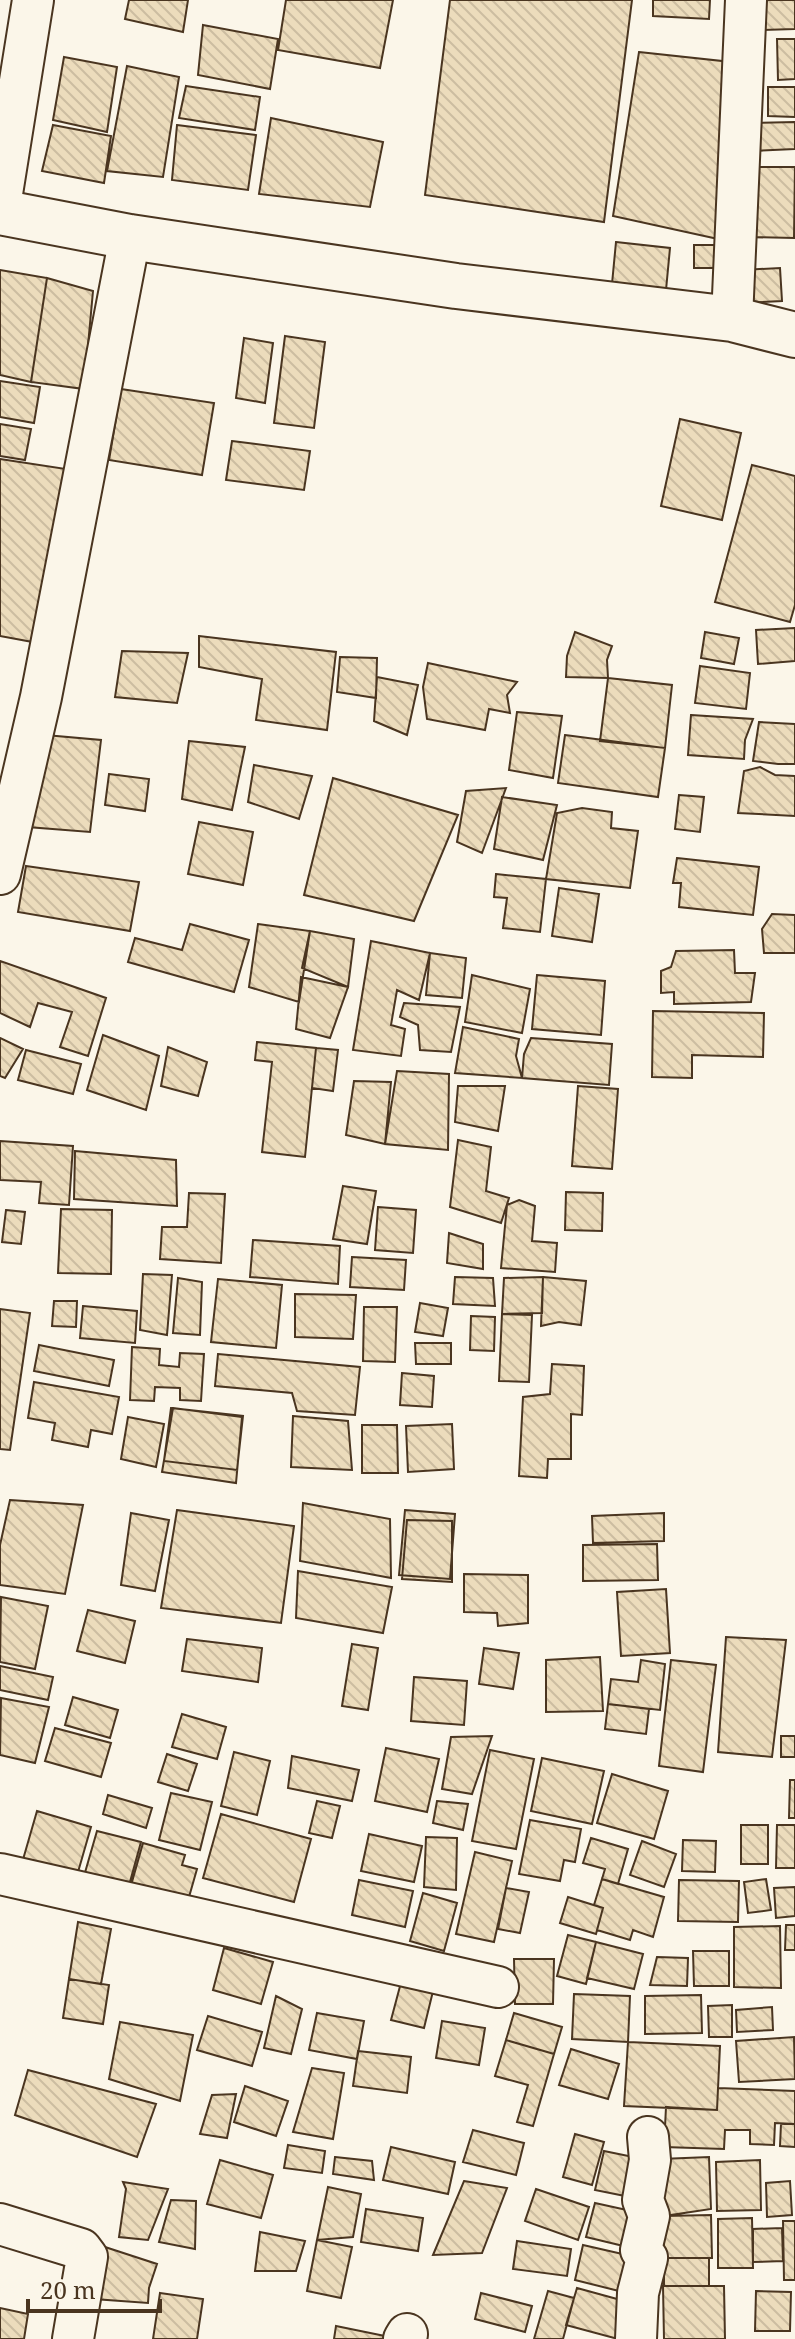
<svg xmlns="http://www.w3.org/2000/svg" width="795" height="2339" font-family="'Noto Serif',serif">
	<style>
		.building { fill: url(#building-back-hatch); stroke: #4a3520; stroke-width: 2 }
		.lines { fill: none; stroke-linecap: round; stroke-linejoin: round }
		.street-casing { stroke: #4a3520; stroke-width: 44 }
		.secondary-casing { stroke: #4a3520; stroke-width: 48 }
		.street { stroke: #fbf6e9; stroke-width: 40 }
		.secondary { stroke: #fbf6e9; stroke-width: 44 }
	</style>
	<defs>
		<pattern id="building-back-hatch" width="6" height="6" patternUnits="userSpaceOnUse" patternTransform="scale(2)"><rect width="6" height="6" fill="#ecdcbc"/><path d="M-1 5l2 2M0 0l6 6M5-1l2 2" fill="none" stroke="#ccbda1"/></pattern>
	</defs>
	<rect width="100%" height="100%" fill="#fbf6e9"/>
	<path class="building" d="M129 0H188L183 32 125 19Z
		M286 0H393L380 68 278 50Z
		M450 0H632L604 222 425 195Z
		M653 0H710L709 19 653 16Z
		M763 0H795V29L763 30Z
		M203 25 278 39 270 89 198 75Z
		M777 39H795V79L778 80Z
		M639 52 731 62 718 239 613 216Z
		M64 57 117 67 107 132 53 120Z
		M127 66 179 77 163 177 107 171Z
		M186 86 260 97 255 130 179 118Z
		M768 87H795V117L768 116Z
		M271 118 383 142 370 207 259 194Z
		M795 122V149L754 151 753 123Z
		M53 125 111 136 104 183 42 171Z
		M177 125 256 135 248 190 172 180Z
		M746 167H795L794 238 746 237Z
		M616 242 670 248 666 290 612 284Z
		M694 245H724L725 268H694Z
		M780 268 782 301 745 303 743 270Z
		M0 270 47 278 31 382 0 375Z
		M47 278 93 291 84 389 31 382Z
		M285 336 325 342 314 428 274 423Z
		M244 338 273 343 265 403 236 398Z
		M0 381 40 387 34 423 0 417Z
		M121 389 214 403 202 475 109 460Z
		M680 419 741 433 722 520 661 506Z
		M0 424 31 429 25 460 0 456Z
		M232 441 310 451 304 490 226 480Z
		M0 459 66 469 38 643 0 636Z
		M752 465 795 476V605L790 622 715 602Z
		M795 628V661L758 664 756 630Z
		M575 632 612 646 607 660 608 678 566 677 567 656Z
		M705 632 739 638 734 664 701 658Z
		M199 636 336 652 327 730 256 720 262 679 199 667Z
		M122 651 188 653 177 703 115 697Z
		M340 657 377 658 376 698 337 692Z
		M428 663 517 682 507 695 510 713 489 709 485 730 427 719 423 687Z
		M700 666 750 673 746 709 695 703Z
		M377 677 418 685 407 735 374 721Z
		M608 678 672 685 665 748 600 741Z
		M517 712 562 716 553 778 509 770Z
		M691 715 753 719 745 740 744 759 688 755Z
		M759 722 795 724V764H778L753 761Z
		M34 734 101 740 90 832 15 826Z
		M565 735 665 748 658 797 558 783Z
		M189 741 245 747 232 810 182 799Z
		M254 765 312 776 299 819 248 802Z
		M760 767 775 775 795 776V816L738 813 744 771Z
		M109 774 149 779 145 811 105 805Z
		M333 778 458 815 414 921 304 895Z
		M506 788 482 853 457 842 466 791Z
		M679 795 704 797 700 832 675 829Z
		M502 797 557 805 543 860 494 849Z
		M582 808 612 812 611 828 638 831 630 888 546 879 557 813Z
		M199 822 253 832 243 885 188 874Z
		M677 858 759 867 753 915 679 907 681 883H673Z
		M26 866 139 882 130 931 18 912Z
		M496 874 546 879 540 932 503 928 507 898 494 897Z
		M559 888 599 894 592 942 552 936Z
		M772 914 795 915V953H764L762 929Z
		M190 924 249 940 234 992 128 962 135 938 182 950Z
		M258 924 310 931 299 1002 249 987Z
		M310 931 354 939 348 987 302 968Z
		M371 941 430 953 419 1000 397 990 391 1025 405 1029 401 1056 353 1050Z
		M734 950 735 973H755L751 1002 674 1004V992L661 993V971L671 967 676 951Z
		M430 953 466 958 462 998 426 995Z
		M0 961 106 998 88 1056 60 1047 72 1012 38 1003 30 1027 0 1013Z
		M472 975 530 989 522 1033 465 1022Z
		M537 975 605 981 601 1035 532 1029Z
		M301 977 348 987 330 1038 296 1029Z
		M404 1003 460 1007 451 1052 420 1050 418 1025 400 1017Z
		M653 1011 764 1013 763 1057 692 1055V1078L652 1077Z
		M463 1027 519 1039 516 1056 522 1078 455 1073Z
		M103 1035 159 1056 146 1110 87 1090Z
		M0 1038 23 1049 5 1078 0 1076Z
		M531 1038 612 1044 609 1085 522 1078 524 1054Z
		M257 1042 316 1048 305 1157 262 1152 272 1062 255 1060Z
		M168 1047 207 1062 198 1096 161 1086Z
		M316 1048 338 1050 333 1091 312 1088Z
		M26 1050 81 1064 73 1094 18 1080Z
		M397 1071 449 1074 448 1150 385 1144Z
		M354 1081 391 1082 385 1144 346 1135Z
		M458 1086H505L498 1131 455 1122Z
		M578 1086 618 1089 612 1169 572 1166Z
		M458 1140 491 1147 486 1191 509 1198 501 1223 450 1207Z
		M0 1141 73 1146 69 1205 39 1203 41 1182 0 1180Z
		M75 1151 176 1160 177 1206 74 1199Z
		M343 1186 376 1191 367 1244 333 1239Z
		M566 1192 603 1193 602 1231 565 1230Z
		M189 1193 225 1194 221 1263 160 1259 162 1227H187Z
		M519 1200 535 1206 532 1241 557 1243 555 1272 501 1268 507 1205Z
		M378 1207 416 1210 413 1253 375 1250Z
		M61 1209 112 1210 111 1274 58 1273Z
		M6 1210 25 1212 21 1244 2 1242Z
		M449 1233 483 1244V1269L447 1263Z
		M253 1240 340 1246 338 1284 250 1277Z
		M352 1257 406 1260 404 1290 350 1287Z
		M143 1274 172 1275 167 1335 140 1330Z
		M455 1277 493 1278 495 1306 453 1304Z
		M543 1277 586 1281 581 1325 559 1322 541 1326Z
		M543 1277 542 1313 502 1314 504 1278Z
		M178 1278 202 1282 200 1335 173 1333Z
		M218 1279 282 1285 276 1348 211 1342Z
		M295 1294 356 1295 353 1339 295 1337Z
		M54 1301H77L76 1327 52 1326Z
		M420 1303 448 1308 443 1336 415 1332Z
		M83 1306 137 1311 135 1343 80 1338Z
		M364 1307H397L395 1362 363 1361Z
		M0 1309 30 1313 10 1450 0 1449Z
		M502 1314 532 1315 529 1382 499 1381Z
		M471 1316 495 1317 494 1351 470 1350Z
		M415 1343H451V1364H416Z
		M39 1345 114 1360 109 1386 34 1371Z
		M132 1347 160 1349 159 1365 179 1367 180 1353 204 1354 201 1401 180 1400V1388L155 1387 154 1401 130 1400Z
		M218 1354 360 1367 355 1415 297 1411 292 1393 215 1386Z
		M552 1364 584 1366 582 1415 571 1414V1459H548L547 1478 519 1476 523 1397 550 1394Z
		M402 1373 434 1376 432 1407 400 1405Z
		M34 1382 119 1397 112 1434 91 1430 88 1447 52 1440 55 1423 28 1418Z
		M171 1408 243 1416 237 1470 164 1461Z
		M173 1408 242 1417 236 1483 162 1472Z
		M293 1416 348 1421 352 1470 291 1467Z
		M128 1417 164 1424 156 1467 121 1459Z
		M452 1424 454 1469 408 1472 406 1426Z
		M362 1425H397L398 1473H362Z
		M10 1500 83 1505 65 1594 0 1585V1545Z
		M303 1503 390 1519 391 1578 300 1561Z
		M177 1510 294 1526 281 1623 161 1608Z
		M405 1510 455 1514 450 1579 399 1575Z
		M131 1513 169 1520 155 1591 121 1585Z
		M664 1513V1541L593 1543 592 1516Z
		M407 1520 452 1521V1582L402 1579Z
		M657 1544 658 1580 583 1581V1545Z
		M298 1571 392 1587 383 1633 296 1618Z
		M464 1574 528 1575V1623L498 1626 497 1613 464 1612Z
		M666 1589 670 1653 621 1656 617 1592Z
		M1 1597 48 1606 35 1669 0 1662Z
		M88 1610 135 1621 125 1663 77 1651Z
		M726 1637 786 1640 772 1757 718 1752Z
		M187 1639 262 1648 258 1682 182 1671Z
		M352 1644 378 1648 368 1710 342 1706Z
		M484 1648 519 1653 513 1689 479 1684Z
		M600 1657 603 1711 546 1712V1660Z
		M641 1660 665 1664 660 1710 608 1704 611 1679 638 1682Z
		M671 1660 716 1665 703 1772 659 1766Z
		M0 1666 53 1677 48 1700 0 1690Z
		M414 1677 467 1681 464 1725 411 1721Z
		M73 1697 118 1710 110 1738 65 1725Z
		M1 1698 49 1707 35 1763 0 1755Z
		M608 1704 649 1709 646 1734 605 1729Z
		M182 1714 226 1727 217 1759 172 1747Z
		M55 1728 111 1743 101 1777 45 1761Z
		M492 1736 472 1794 442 1789 451 1737Z
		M781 1736H795V1757H781Z
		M386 1748 439 1759 427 1812 375 1801Z
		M490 1750 534 1759 516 1849 472 1841Z
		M234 1752 270 1761 257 1815 221 1806Z
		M167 1754 197 1764 188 1791 158 1782Z
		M292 1756 359 1770 352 1801 288 1788Z
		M542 1758 604 1771 592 1824 531 1811Z
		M612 1774 668 1791 654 1839 597 1823Z
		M790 1780H795V1818H789Z
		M171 1793 212 1802 200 1850 159 1840Z
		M108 1795 152 1808 146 1828 103 1814Z
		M317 1801 340 1806 332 1838 309 1833Z
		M437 1801 468 1804 463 1830 433 1823Z
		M37 1811 91 1827 76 1879 22 1863Z
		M221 1814 311 1839 294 1902 203 1878Z
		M530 1820 581 1829 575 1862 564 1860 560 1881 519 1874Z
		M741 1825H768V1864H741Z
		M777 1825H795V1868H776Z
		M97 1831 141 1842 128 1889 84 1876Z
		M369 1834 422 1846 414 1882 361 1871Z
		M426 1837 457 1838 456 1890 424 1887Z
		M591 1838 628 1849 618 1884 602 1879 605 1869 583 1863Z
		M683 1840 716 1841 715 1872 682 1871Z
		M642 1841 676 1854 664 1887 630 1875Z
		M143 1843 185 1855 182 1865 197 1869 187 1904 130 1889Z
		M475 1852 512 1861 494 1942 456 1934Z
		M602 1879 664 1897 653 1937 633 1930 630 1940 597 1930 603 1908 594 1905Z
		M766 1879 771 1910 748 1913 744 1882Z
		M359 1880 413 1891 405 1927 352 1915Z
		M679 1880 739 1881 738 1922 678 1921Z
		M795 1887V1916L776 1918 774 1888Z
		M506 1888 529 1892 520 1933 498 1929Z
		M423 1893 457 1903 444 1951 410 1941Z
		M568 1897 603 1908 596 1934 560 1923Z
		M78 1922 111 1929 101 1984 69 1979Z
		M786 1925H795V1950H785Z
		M780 1926 781 1988 734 1987V1927Z
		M568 1935 596 1942 586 1984 557 1976Z
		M596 1942 643 1954 634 1989 587 1978Z
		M224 1948 273 1962 261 2004 213 1990Z
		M693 1951H729V1986H694Z
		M657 1957 688 1958 687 1986 650 1985Z
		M514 1959H554L553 2004H515Z
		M403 1975 435 1983 424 2028 391 2020Z
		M69 1979 109 1985 103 2024 63 2018Z
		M574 1994 630 1996 628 2042 572 2039Z
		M701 1995 702 2033 645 2034V1996Z
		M276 1996 302 2009 291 2054 264 2048Z
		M732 2005V2037H709L708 2006Z
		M772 2007 773 2030 737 2032 736 2010Z
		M317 2013 364 2021 357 2059 309 2050Z
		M514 2013 562 2027 554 2054 506 2040Z
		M208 2016 262 2032 252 2066 197 2050Z
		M442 2021 485 2028 479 2065 436 2058Z
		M120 2022 193 2035 180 2101 109 2079Z
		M794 2037 795 2079 739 2082 736 2041Z
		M506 2040 554 2054 533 2126 517 2122 528 2085 495 2076Z
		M628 2042 720 2046 717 2110 624 2106Z
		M571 2049 619 2064 608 2099 559 2085Z
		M358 2051 411 2057 407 2093 353 2086Z
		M312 2068 344 2073 333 2139 293 2132Z
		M28 2070 156 2104 137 2157 15 2115Z
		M245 2086 288 2101 276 2136 234 2122Z
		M718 2088 795 2091V2124L775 2123 774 2145 750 2144V2130H725L724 2149 664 2147 666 2107 717 2110Z
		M236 2094 227 2138 200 2134 212 2095Z
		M781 2124H795V2147L780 2146Z
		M473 2130 524 2143 516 2175 463 2162Z
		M575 2134 604 2142 592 2185 563 2177Z
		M288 2145 325 2151 322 2173 284 2168Z
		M391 2147 455 2162 448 2194 383 2180Z
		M604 2151 648 2160 640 2199 595 2190Z
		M335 2157 372 2161 374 2180 333 2174Z
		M709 2157 711 2209 664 2216 661 2159Z
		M220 2160 273 2175 261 2218 207 2204Z
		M760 2160 761 2210 717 2211 716 2162Z
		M464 2181 507 2188 482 2253 433 2255Z
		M790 2181 792 2215 767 2217 766 2183Z
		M123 2182 168 2189 148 2240 119 2237 126 2189Z
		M328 2187 361 2194 353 2237 317 2240Z
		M536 2189 589 2207 578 2240 525 2221Z
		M171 2200 196 2201 195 2249 159 2242Z
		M595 2203 645 2214 636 2249 586 2237Z
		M366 2209 423 2218 418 2251 361 2242Z
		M711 2215 712 2258H664V2216Z
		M752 2218 753 2268H718V2219Z
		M783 2221H795V2280H784Z
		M782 2228 783 2261 753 2262V2229Z
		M260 2232 305 2241 296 2271H255Z
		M317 2240 352 2247 341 2298 307 2291Z
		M517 2241 571 2249 567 2276 513 2269Z
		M583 2245 640 2258 631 2294 575 2280Z
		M105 2247 157 2264 149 2288 148 2303 94 2299 96 2274Z
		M664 2258H709V2286H664Z
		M663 2286H724L725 2339H664Z
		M577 2288 628 2302 618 2339 566 2325Z
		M548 2291 574 2298 563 2339H534Z
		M756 2291 791 2292 790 2331H755Z
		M160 2293 203 2299 197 2339H153Z
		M481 2293 532 2306 525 2332 475 2319Z
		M0 2308 28 2314 24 2339H0Z
		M336 2326 385 2336 384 2339H334Z"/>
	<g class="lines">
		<defs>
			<path id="street" d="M0 206 33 0
				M732 319 746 0
				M0 874 41 697 130 237
				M0 1874 498 1987
				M0 2224 81 2249 87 2257 73 2339
				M404 2339 407 2334
				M636 2339 638 2293 647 2258 641 2250 649 2216 643 2200 650 2160 648 2137"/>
			<path id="secondary" d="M0 212 130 237 456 286 732 319 795 335"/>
		</defs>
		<use href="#street" class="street-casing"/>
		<use href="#secondary" class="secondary-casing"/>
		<use href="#street" class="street"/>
		<use href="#secondary" class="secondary"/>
	</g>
	<path d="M28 2299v12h132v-12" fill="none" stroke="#4a3520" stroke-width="4"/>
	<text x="40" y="2299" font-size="24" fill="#4a3520" stroke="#fbf6e9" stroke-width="6" paint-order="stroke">20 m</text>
</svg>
